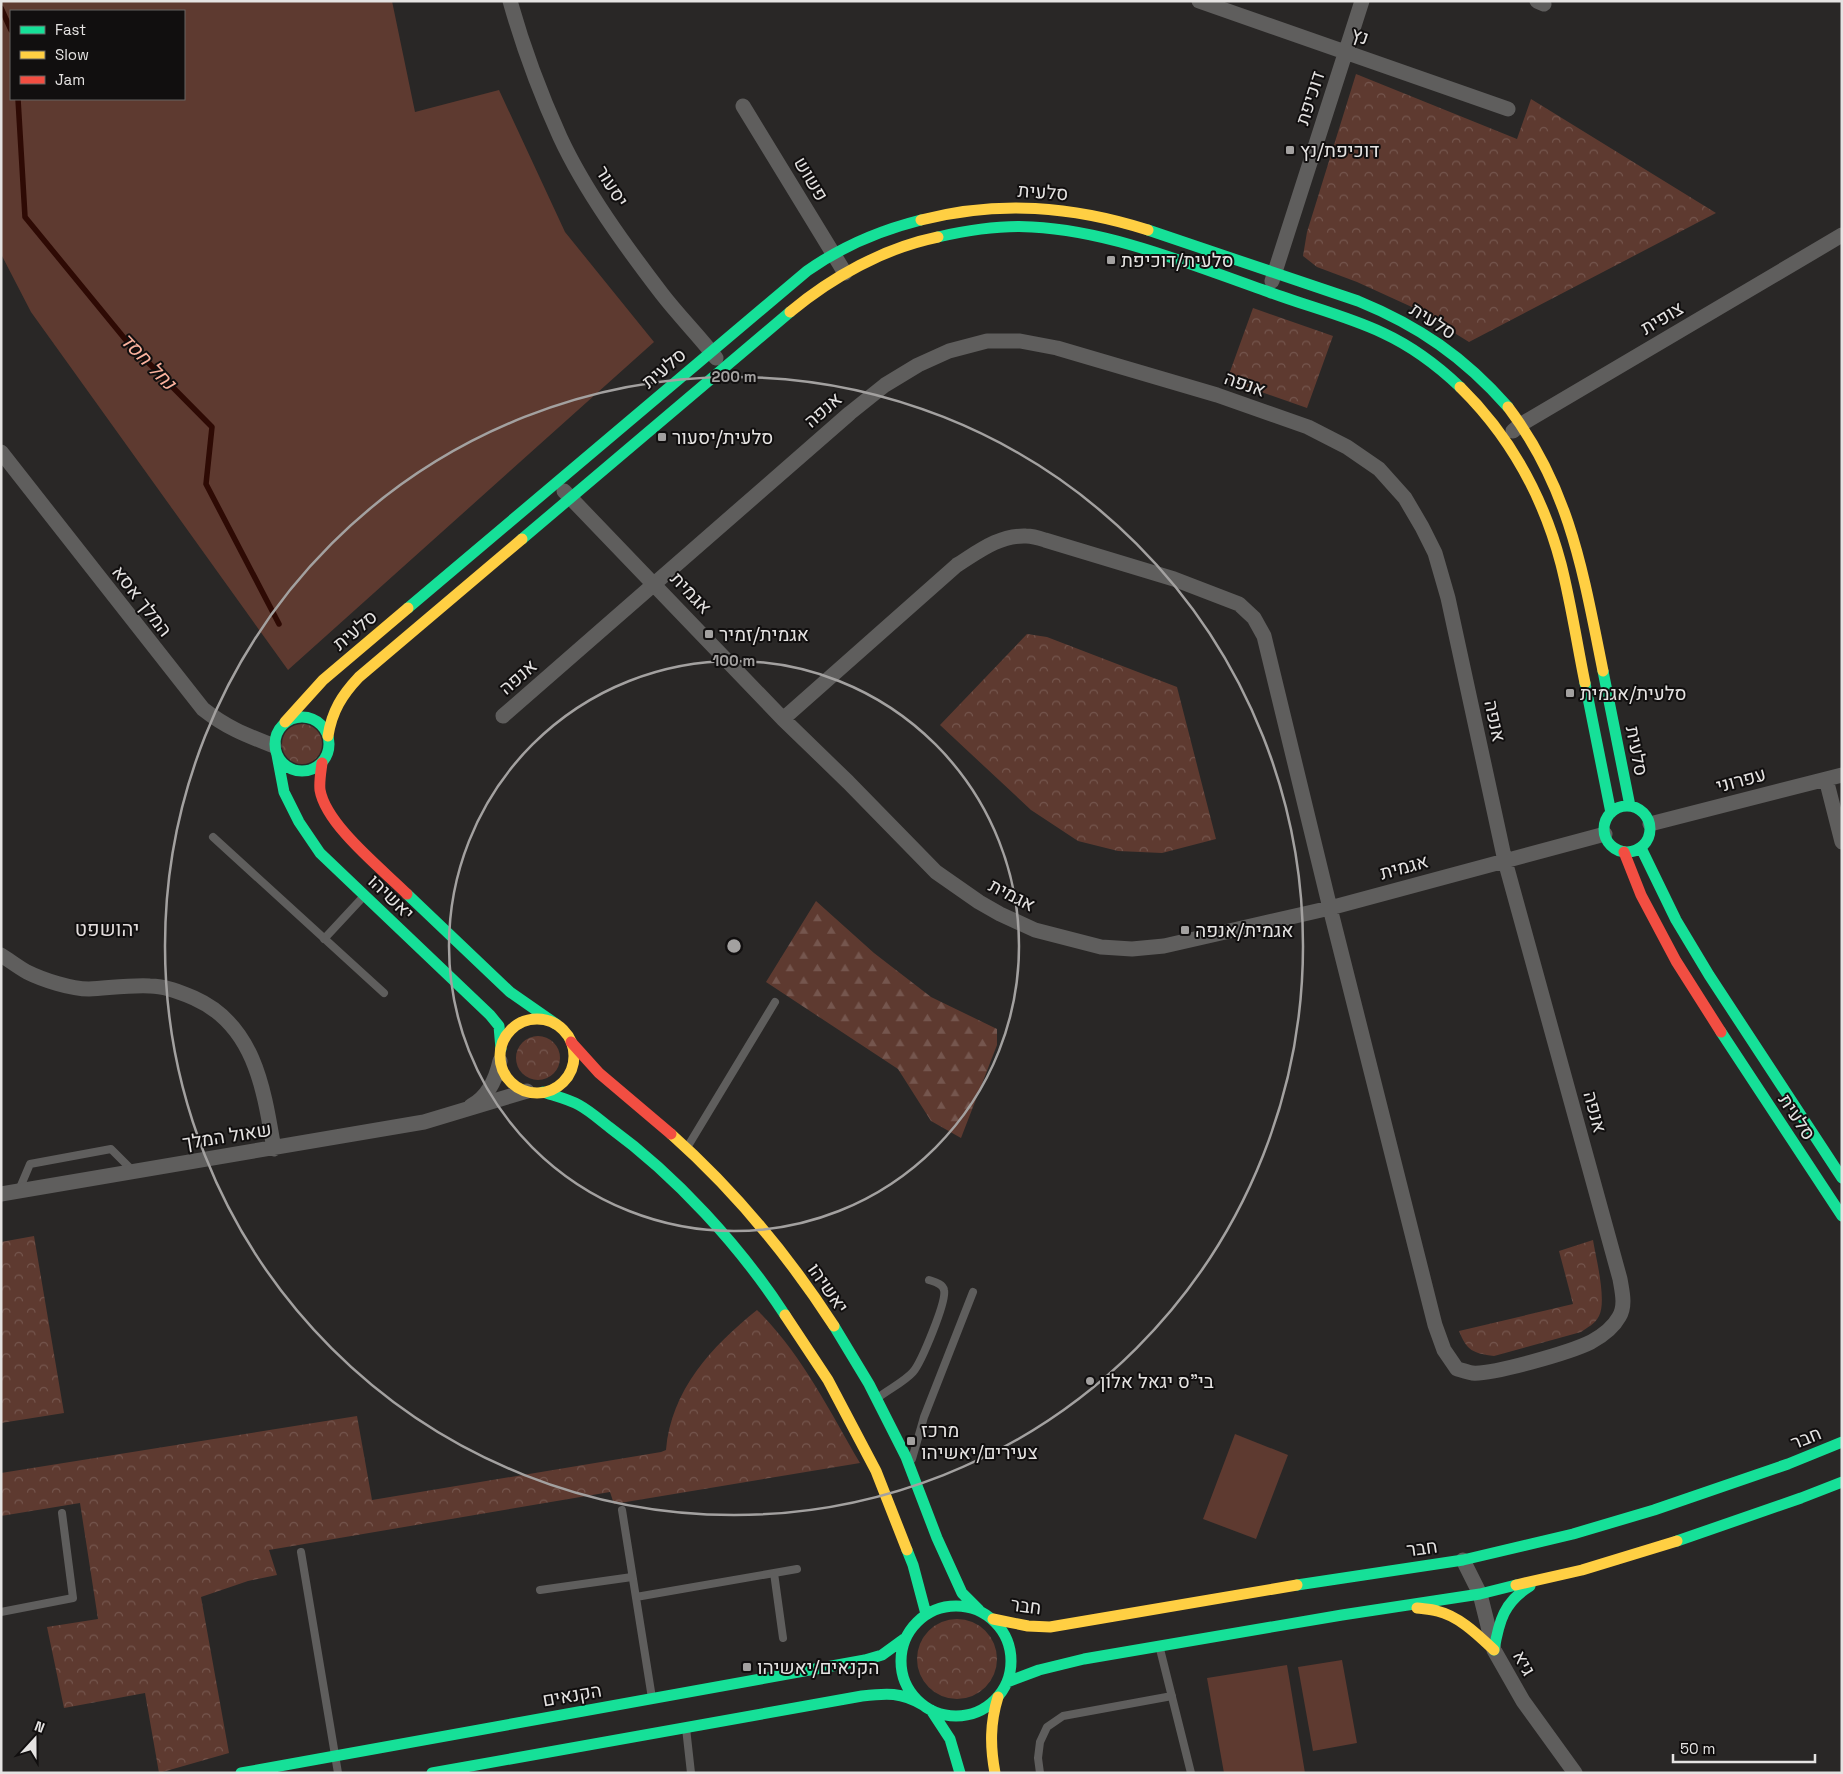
<svg xmlns="http://www.w3.org/2000/svg" width="1843" height="1774" font-family="'Space Grotesk',Heebo,sans-serif">
	<style>
		.grass { fill: #5e3a30; fill-rule: evenodd }
		.forest { fill: url(#forest-firs) }
		.park { fill: url(#park-crowns) }
		.lines { fill: none; stroke-linecap: round; stroke-linejoin: round }
		.stream { stroke: #2e0a04; stroke-width: 5.5 }
		.lane { stroke: #5f5e5d; stroke-width: 8 }
		.street { stroke: #5f5e5d; stroke-width: 15 }
		.fast { stroke: #16e098; stroke-width: 11 }
		.slow { stroke: #ffcf43; stroke-width: 11 }
		.jam { stroke: #f24e42; stroke-width: 11 }
		.ring { fill: none; stroke: #a3a1a0; stroke-width: 2.5 }
		.poi-dot { fill: #a3a1a0; stroke: #110f0f; stroke-width: 2 }
		.labels { text-anchor: middle; dominant-baseline: central; stroke-width: 4; stroke-linejoin: round; paint-order: stroke }
		.street-label { font-size: 19px; fill: #e5e3e2; stroke: #110f0f }
		.poi-label { font-size: 19px; fill: #e5e3e2; stroke: #110f0f; text-anchor: start }
		.water-label { font-size: 20px; font-style: italic; fill: #fcb29e; stroke: #110f0f }
		.neighbourhood-label { font-size: 20px; fill: #e1dcdb; stroke: #110f0f }
		.centre { fill: #a3a1a0; stroke: #110f0f; stroke-width: 2.5 }
		.ring-label { font-size: 15px; text-anchor: middle; font-weight: bold; fill: #a3a1a0; stroke: #110f0f; stroke-width: 4; stroke-linejoin: round; paint-order: stroke }
	</style>
	<defs>
		<pattern id="forest-firs" width="22" height="20" patternUnits="userSpaceOnUse" patternTransform="scale(1.25)"><rect width="22" height="20" fill="#5e3a30"/><path d="M5 1l3.5 6h-7zM16 11l3.5 6h-7z" fill="#75564e"/></pattern>
		<pattern id="park-crowns" width="20" height="18" patternUnits="userSpaceOnUse" patternTransform="scale(1.25)"><rect width="20" height="18" fill="#5e3a30"/><path d="M2 6a3 3 0 1 1 6 0M12 15a3 3 0 1 1 6 0" fill="none" stroke="#75564e"/></pattern>
	</defs>
	<rect width="100%" height="100%" fill="#292726"/>
	<path class="grass" d="M1 1H392L415 112 499 90 565 232 654 342 288 670 31 312 1 254ZM11 11H184V99H11Z
		M1235 1434 1288 1455 1256 1539 1203 1519Z
		M1342 1660 1357 1743 1313 1751 1298 1667Z
		M1287 1665 1305 1773H1224L1207 1678Z"/>
	<path class="forest" d="M816 901 874 953 931 997 997 1029V1045L961 1138 931 1121 898 1069 766 982Z"/>
	<path class="park" d="M1356 74 1517 139 1531 99 1716 213 1469 342 1414 308 1357 282 1317 267 1303 256 1307 232Z
		M1253 308 1333 336 1307 408 1227 380Z
		M1027 634 1047 637 1177 687 1216 839 1162 853 1118 851 1078 841 1031 810 940 725Z
		M282 744a20 20 0 1 1 40 0a20 20 0 1 1-40 0Z
		M516 1058a22 22 0 1 1 44 0a22 22 0 1 1-44 0Z
		M34 1236 64 1413 1 1423V1242Z
		M1593 1240C1596 1258 1607 1301 1599 1316 1595 1324 1588 1327 1581 1332L1494 1356C1473 1353 1467 1351 1459 1331L1573 1304 1559 1251Z
		M757 1310C801 1353 829 1410 860 1463L614 1504 610 1492 269 1550 277 1575 248 1581 201 1597 229 1753 159 1773 145 1693 64 1708 47 1627 98 1619 80 1503 1 1516V1473L357 1416 372 1500 661 1452 666 1450C671 1390 712 1346 757 1310Z
		M917 1659a40 40 0 1 1 80 0a40 40 0 1 1-80 0Z"/>
	<g class="lines">
		<path class="stream" d="M1 8 11 30
			M18 99 25 217 125 339 212 427 206 484 279 624"/>
		<path class="lane" d="M213 837 384 993
			M324 939 364 896
			M688 1146 775 1002
			M19 1190 30 1164 111 1149 134 1172
			M879 1397C889 1389 904 1382 913 1372 921 1363 947 1301 944 1290 943 1284 935 1282 929 1280
			M912 1459 924 1417 973 1292
			M622 1510 652 1698
			M301 1552 338 1773
			M774 1573 783 1638
			M540 1590 632 1577
			M636 1597 797 1569
			M1 1612 73 1598 62 1513
			M1160 1649 1191 1773
			M686 1728 691 1773
			M1040 1773 1038 1758 1040 1742 1047 1727 1063 1716 1172 1696"/>
		<path class="street" d="M510 1C523 47 540 93 560 137 585 191 626 247 662 294 679 316 699 336 716 358
			M1199 1 1508 109
			M1537 1 1544 4
			M743 106 845 273
			M1272 281 1362 1
			M1513 431 1520 425 1842 235
			M1 452 203 709C227 728 246 735 274 746
			M564 491 783 719 848 782 936 872 979 902 1000 914 1035 930 1101 947 1132 949 1164 946 1330 908 1605 834
			M503 716 850 413 885 385 918 365 949 351 987 341H1020L1057 348 1217 395 1308 427 1347 447 1379 469 1405 498 1422 527 1435 553 1448 598 1505 861 1620 1279C1622 1291 1626 1306 1619 1317 1613 1328 1602 1336 1591 1342 1571 1352 1492 1375 1472 1373 1467 1372 1462 1370 1457 1369L1444 1350 1435 1325 1330 908 1264 636 1254 618 1239 604 1174 579 1045 540C1039 538 1032 536 1026 536 999 535 978 552 957 565L783 719
			M1826 779 1842 842
			M1650 824 1842 775
			M1 955C9 960 18 967 27 972 43 980 71 989 89 989 109 988 130 985 150 986 165 986 180 992 194 998 255 1025 264 1090 274 1149
			M471 1106C488 1097 496 1079 500 1061
			M1 1194 424 1122 527 1091
			M1463 1560 1480 1594 1494 1650 1523 1701 1575 1773"/>
		<path class="fast" d="M1148 230 1358 301C1419 326 1464 357 1508 407
			M938 237C969 230 1000 225 1032 227 1112 231 1194 266 1269 292 1306 306 1347 316 1383 333 1411 346 1438 366 1460 387
			M522 539 790 312
			M408 608 807 271C841 247 881 230 921 220
			M1603 671 1630 806
			M1585 683 1611 813
			M275 744a27 27 0 1 1 54 0a27 27 0 1 1-54 0Z
			M277 755 284 792 299 822 320 853 490 1015 499 1026 501 1049
			M1604 829a23 23 0 1 1 46 0a23 23 0 1 1-46 0Z
			M1641 848 1676 920 1709 975 1842 1178
			M407 894 510 992 556 1024
			M1721 1032 1842 1216
			M543 1092C555 1096 568 1099 579 1105 590 1111 600 1120 609 1127 676 1176 740 1246 785 1315
			M834 1326 869 1384 906 1457 937 1538 962 1593 979 1610
			M1677 1541 1801 1498 1842 1482
			M907 1550 913 1565 926 1614
			M1297 1585 1463 1560 1573 1534 1654 1510 1788 1464 1842 1442
			M901 1661a55 55 0 1 1 110 0a55 55 0 1 1-110 0Z
			M1494 1650C1499 1621 1504 1602 1530 1586
			M1007 1682 1039 1670 1084 1659 1342 1615 1480 1594 1516 1585
			M931 1710 950 1739 960 1773
			M241 1773 865 1660 882 1655 904 1639
			M432 1773 862 1696C887 1693 901 1692 923 1705"/>
		<path class="slow" d="M921 220C999 200 1072 206 1148 230
			M790 312C832 277 884 248 938 237
			M1460 387C1510 436 1543 496 1561 564 1571 603 1577 644 1585 683
			M1508 407C1570 489 1583 572 1603 671
			M285 722 323 680 408 608
			M328 736C332 711 342 695 359 677L522 539
			M500 1056a37 37 0 1 1 74 0a37 37 0 1 1-74 0Z
			M671 1134C734 1190 788 1255 834 1326
			M785 1315 828 1380 876 1471 907 1550
			M1516 1585 1582 1570 1677 1541
			M1417 1608C1424 1609 1431 1609 1437 1611 1459 1616 1478 1635 1494 1650
			M993 1619 1028 1626 1050 1627 1297 1585
			M995 1773C990 1746 990 1723 998 1697"/>
		<path class="jam" d="M322 763C321 771 319 782 320 790 326 825 382 869 407 894
			M1624 852 1641 895 1676 961 1721 1032
			M571 1042 599 1073 671 1134"/>
	</g>
	<g class="ring">
		<circle cx="734" cy="946" r="285"/>
		<circle cx="734" cy="946" r="569"/>
	</g>
	<g class="poi-dot">
		<rect x="1285" y="145" width="10" height="10" rx="2.5"/>
		<rect x="1106" y="255" width="10" height="10" rx="2.5"/>
		<rect x="657" y="432" width="10" height="10" rx="2.5"/>
		<rect x="704" y="629" width="10" height="10" rx="2.5"/>
		<rect x="1565" y="688" width="10" height="10" rx="2.5"/>
		<rect x="1180" y="925" width="10" height="10" rx="2.5"/>
		<circle cx="1090" cy="1381" r="5"/>
		<rect x="906" y="1436" width="10" height="10" rx="2.5"/>
		<rect x="742" y="1662" width="10" height="10" rx="2.5"/>
	</g>
	<g class="labels">
		<g class="street-label">
			<text transform="translate(1360 36) rotate(19)">נץ</text>
			<text transform="translate(1310 98) rotate(-72)">דוכיפת</text>
			<text transform="translate(811 179) rotate(59)">פשוש</text>
			<text transform="translate(612 186) rotate(58)">יסעור</text>
			<text transform="translate(1043 192) rotate(4)">סלעית</text>
			<text transform="translate(1662 318) rotate(-31)">צופית</text>
			<text transform="translate(1433 321) rotate(33)">סלעית</text>
			<text transform="translate(664 368) rotate(-40)">סלעית</text>
			<text transform="translate(1245 384) rotate(19)">אנפה</text>
			<text transform="translate(823 410) rotate(-41)">אנפה</text>
			<text transform="translate(691 593) rotate(46)">אגמית</text>
			<text transform="translate(142 601) rotate(52)">המלך אסא</text>
			<text transform="translate(355 630) rotate(-40)">סלעית</text>
			<text transform="translate(518 677) rotate(-41)">אנפה</text>
			<text transform="translate(1495 721) rotate(78)">אנפה</text>
			<text transform="translate(1637 751) rotate(79)">סלעית</text>
			<text transform="translate(1741 780) rotate(-15)">עפרוני</text>
			<text transform="translate(1404 867) rotate(-15)">אגמית</text>
			<text transform="translate(1012 895) rotate(27)">אגמית</text>
			<text transform="translate(391 897) rotate(44)">יאשיהו</text>
			<text transform="translate(1595 1112) rotate(75)">אנפה</text>
			<text transform="translate(1797 1117) rotate(57)">סלעית</text>
			<text transform="translate(227 1136) rotate(-9)">שאול המלך</text>
			<text transform="translate(828 1288) rotate(55)">יאשיהו</text>
			<text transform="translate(1806 1438) rotate(-22)">חבר</text>
			<text transform="translate(1422 1548) rotate(-8)">חבר</text>
			<text transform="translate(1026 1606) rotate(7)">חבר</text>
			<text transform="translate(1524 1663) rotate(61)">גיא</text>
			<text transform="translate(572 1695) rotate(-10)">הקנאים</text>
		</g>
		<g class="poi-label">
			<text x="1300" y="150">דוכיפת/נץ</text>
			<text x="1121" y="260">סלעית/דוכיפת</text>
			<text x="672" y="437">סלעית/יסעור</text>
			<text x="719" y="634">אגמית/זמיר</text>
			<text x="1580" y="693">סלעית/אגמית</text>
			<text x="1195" y="930">אגמית/אנפה</text>
			<text x="1100" y="1381">בי"ס יגאל אלון</text>
			<text x="921" y="1430">מרכז<tspan x="921" dy="22">צעירים/יאשיהו</tspan></text>
			<text x="757" y="1667">הקנאים/יאשיהו</text>
		</g>
		<g class="water-label">
			<text transform="translate(148 361) rotate(46)">נחל חסד</text>
		</g>
		<g class="neighbourhood-label">
			<text x="107" y="929">יהושפט</text>
		</g>
	</g>
	<circle cx="734" cy="946" r="8" class="centre"/>
	<g class="ring-label">
		<text x="734" y="382">200 m</text>
		<text x="734" y="666">100 m</text>
	</g>
	<rect width="1843" height="1774" fill="none" stroke="#e5e3e2" stroke-width="5"/>
	<rect x="10" y="10" width="175" height="90" fill="#110f0f" stroke="#666463"/>
	<rect x="20" y="26" width="25" height="8" fill="#16e098" stroke="#666463"/>
	<text x="55" y="35" font-size="15" fill="#e5e3e2">Fast</text>
	<rect x="20" y="51" width="25" height="8" fill="#ffcf43" stroke="#666463"/>
	<text x="55" y="60" font-size="15" fill="#e5e3e2">Slow</text>
	<rect x="20" y="76" width="25" height="8" fill="#f24e42" stroke="#666463"/>
	<text x="55" y="85" font-size="15" fill="#e5e3e2">Jam</text>
	<g transform="translate(35 1739) rotate(21)" stroke="#110f0f" stroke-width="4" paint-order="stroke">
	<path d="M0-4L9 19L0 12L-9 19Z" fill="#e5e3e2"/>
	<text y="-8" font-size="14" font-weight="bold" text-anchor="middle" fill="#e5e3e2">N</text>
	</g>
	<path d="M1673 1754v8h142v-8" fill="none" stroke="#e5e3e2" stroke-width="2.5"/>
	<text x="1680" y="1754" font-size="15" fill="#e5e3e2" stroke="#110f0f" stroke-width="4" paint-order="stroke">50 m</text>
</svg>
